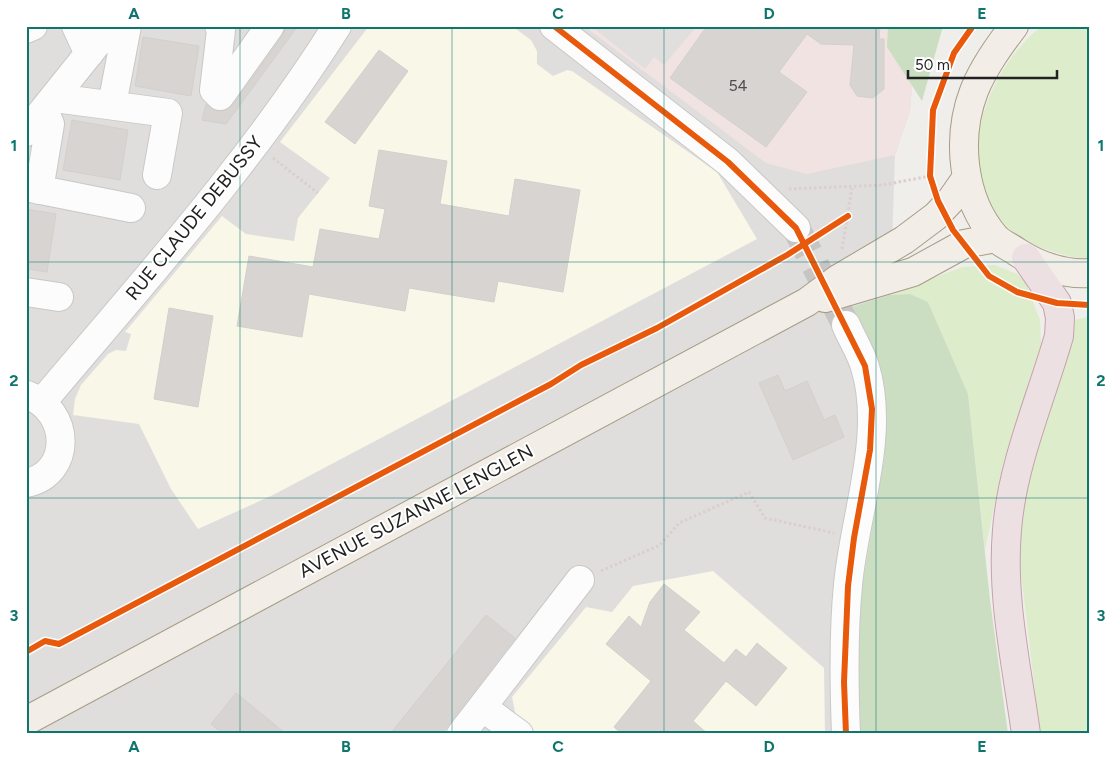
<svg xmlns="http://www.w3.org/2000/svg" width="1115" height="760" font-family="Figtree,sans-serif">
	<style>
		.residential { fill: #dfdedc }
		.commercial { fill: #f1e3e1 }
		.education { fill: #f8f7e8 }
		.grass { fill: #ddeccb }
		.forest { fill: #cbdec1 }
		.parking { fill: #e0dfde }
		.building { fill: #d7d4d2; stroke: #d3d0cc }
		.lines { fill: none; stroke-linecap: round; stroke-linejoin: round }
		.minor-tunnel { stroke: #c7c5c3; stroke-width: 28; stroke-dasharray: 28 14; stroke-linecap: butt }
		.minor-casing { stroke: #c9c8c7; stroke-width: 30 }
		.major-casing { stroke: #a79c86; stroke-width: 30 }
		.highway-casing { stroke: #c5a2ac; stroke-width: 30 }
		.path { stroke: #dccecd; stroke-width: 3; stroke-dasharray: 2.5 2.5; stroke-linecap: butt }
		.minor { stroke: #fdfcfc; stroke-width: 28 }
		.major { stroke: #f3ede7; stroke-width: 28 }
		.highway { stroke: #ece0e2; stroke-width: 28 }
		.cycleway-casing { stroke: #fff; stroke-width: 9 }
		.cycleway { stroke: #e8590c; stroke-width: 6 }
		.grid { fill: none; stroke: #0f766e; stroke-width: 1; stroke-opacity: 0.55 }
		.labels { text-anchor: middle; dominant-baseline: central; stroke-width: 4; stroke-linejoin: round; paint-order: stroke }
		.number-label { font-size: 16px; fill: #4f4e4e }
		.street-label { font-size: 19px; fill: #222; stroke: #fff }
		.neatline { fill: none; stroke: #0f766e; stroke-width: 2 }
		.grid-label { font-size: 16px; text-anchor: middle; font-weight: bold; fill: #0f766e }
	</style>
	<rect width="100%" height="100%" fill="#f0eeeb"/>
	<path class="residential" d="M26 26H917L910 111 895 155 885 454 854 632 855 734H26Z"/>
	<path class="commercial" d="M584 26H917L910 111 895 155 807 174 766 163Z"/>
	<path class="education" d="M369 26H512L531 40 537 51V64L553 76 567 70 572 71 717 172 757 239 273 495 198 529 171 489 139 424 73 415 75 399 81 385 108 354 116 350 126 351 131 334 125 332 222 216 246 234 294 241 298 218 330 178 280 142Z
		M713 571 824 668 825 734H537L516 717 512 697 586 607 612 612 633 586Z"/>
	<path class="grass" d="M1042 26H1089V258C1073 259 1060 254 1045 249 1030 244 1009 236 1000 222 989 207 975 165 977 147 981 101 1006 54 1042 26Z
		M995 265 1017 274 1025 281 1040 320 1041 344 1004 460 985 550 968 394 928 302 910 294 890 295 962 267Z
		M1089 317V734H1040L1017 539 1030 469 1064 365 1074 320Z"/>
	<path class="forest" d="M888 26H943L922 101 887 47Z
		M910 294 928 302 968 394 990 600 1008 734H855L854 632 885 454 880 384 853 307 890 295Z"/>
	<path class="parking" d="M591 26H697L664 65 654 57 645 69Z"/>
	<path class="building" d="M285 26H298L226 124 202 120 206 104 217 111 226 110 233 105 283 35Z
		M707 26H880L879 39H884V89L873 98 857 96 850 85 854 45 821 44 807 34 779 72 807 92 766 147 670 78Z
		M143 37 199 46 191 96 135 86Z
		M379 50 408 71 355 144 325 122Z
		M72 120 128 130 120 180 63 170Z
		M379 150 447 161 440 204 509 216 515 179 580 190 563 292 498 281 494 302 409 288 405 311 309 294 302 337 237 326 249 256 313 267 320 229 379 239 385 209 369 206Z
		M26 209 56 214 47 272 26 269Z
		M169 308 213 316 198 407 154 399Z
		M778 375 785 391 807 381 824 420 835 415 844 437 793 460 759 383Z
		M664 584 700 612 684 630 724 663 736 649 746 657 757 643 787 668 756 706 726 681 693 721 708 734H622L614 727 651 681 606 644 629 616 641 627 650 602Z
		M486 615 515 638 441 734H390Z
		M236 693 263 715 286 734H223L211 724Z"/>
	<g class="lines">
		<path class="minor-tunnel" d="M796 228 846 325"/>
		<defs>
			<path id="minor" d="M76 26 89 54
				M219 26 221 30 214 90 220 96 270 26
				M554 26 728 162 796 228
				M26 29 33 26
				M55 98 168 113 157 175
				M112 105 127 26
				M26 132 111 26
				M26 187 131 208
				M39 190 50 124 44 110
				M26 292 59 297
				M42 402C144 281 252 161 337 26
				M26 483C73 474 71 410 27 395
				M482 707 580 580
				M461 734 482 707 519 734
				M846 734C844 684 843 635 848 585 854 516 886 435 865 367 861 353 852 339 846 325"/>
			<path id="major" d="M1014 26C999 46 983 68 974 91 956 138 962 199 995 237 1000 243 1010 247 1017 252 1037 265 1064 275 1089 273
				M825 298 913 272 964 244 996 238
				M26 721 807 302 838 279 904 240 936 216 951 200 967 177"/>
			<path id="highway" d="M1026 258 1057 303 1060 318 1059 336C1041 399 1012 464 1007 530 1001 598 1017 667 1026 734"/>
		</defs>
		<use href="#minor" class="minor-casing"/>
		<use href="#major" class="major-casing"/>
		<use href="#highway" class="highway-casing"/>
		<path class="path" d="M273 158 318 193
			M789 189 883 185 930 176
			M842 249 852 188
			M601 571 660 545 679 523 749 492 765 518 834 533"/>
		<use href="#minor" class="minor"/>
		<use href="#major" class="major"/>
		<use href="#highway" class="highway"/>
		<defs>
			<path id="cycleway" d="M554 26 728 162 796 228 865 366 872 409 870 450 854 538 848 586 844 682 846 734
				M973 26 954 53 933 110 930 176 938 201 953 230 989 276 1017 292 1057 303 1089 305
				M26 652 45 641 59 644 551 384 581 365 657 328 787 255 848 216"/>
		</defs>
		<use href="#cycleway" class="cycleway-casing"/>
		<use href="#cycleway" class="cycleway"/>
	</g>
	<path class="grid" d="M240 26V734M452 26V734M664 26V734M876 26V734M26 262H1089M26 498H1089"/>
	<g class="labels">
		<g class="number-label">
			<text x="738" y="85">54</text>
		</g>
		<g class="street-label">
			<text transform="translate(194 218) rotate(-51)">RUE CLAUDE DEBUSSY</text>
			<text transform="translate(416 511) rotate(-28)">AVENUE SUZANNE LENGLEN</text>
		</g>
	</g>
	<rect width="1115" height="760" fill="none" stroke="#ffffff" stroke-width="55"/>
	<path d="M908 70v8h149v-8" fill="none" stroke="#222222" stroke-width="2.5"/>
	<text x="915" y="70" font-size="15" fill="#222222" stroke="#ffffff" stroke-width="4" paint-order="stroke">50 m</text>
	<rect x="28" y="28" width="1060" height="704" class="neatline"/>
	<g class="grid-label">
		<text x="134" y="19">A</text>
		<text x="346" y="19">B</text>
		<text x="558" y="19">C</text>
		<text x="769" y="19">D</text>
		<text x="982" y="19">E</text>
		<text x="14" y="151">1</text>
		<text x="1101" y="151">1</text>
		<text x="14" y="386">2</text>
		<text x="1101" y="386">2</text>
		<text x="14" y="621">3</text>
		<text x="1101" y="621">3</text>
		<text x="134" y="752">A</text>
		<text x="346" y="752">B</text>
		<text x="558" y="752">C</text>
		<text x="769" y="752">D</text>
		<text x="982" y="752">E</text>
	</g>
</svg>
